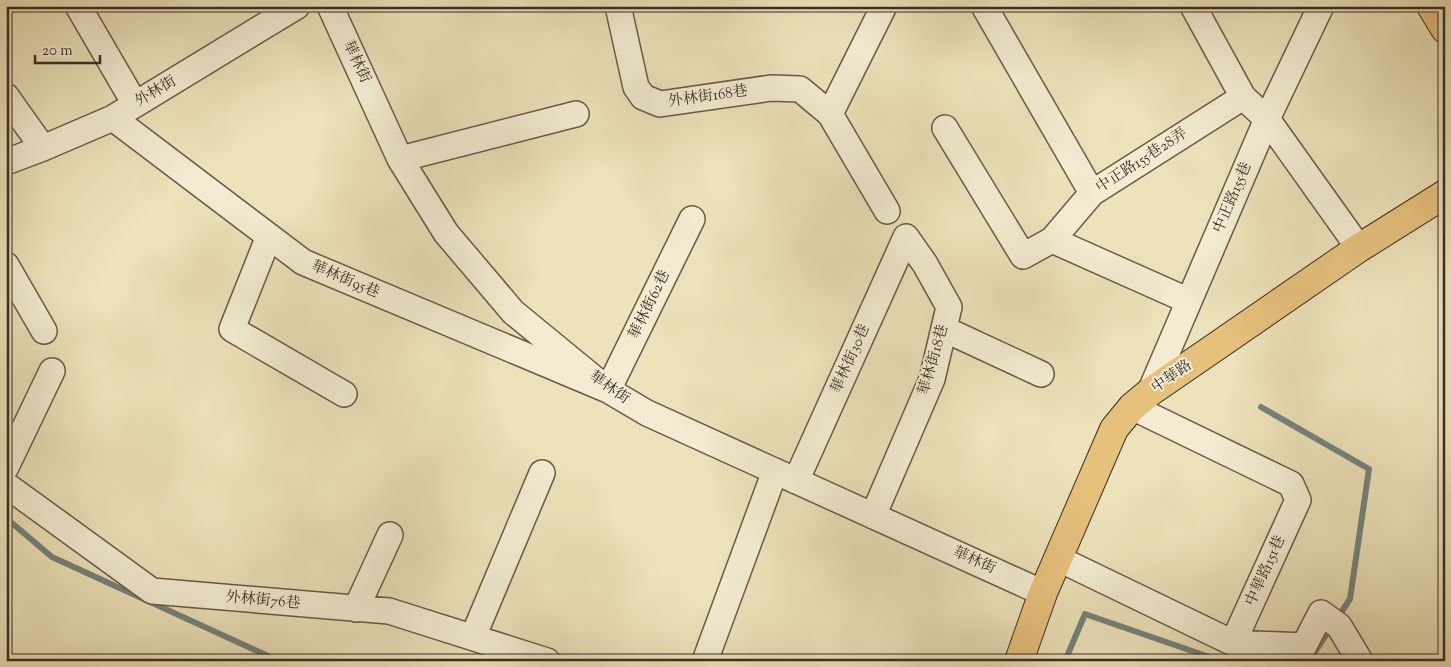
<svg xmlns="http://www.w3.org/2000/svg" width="1451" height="667" font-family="'Sorts Mill Goudy','Noto Serif TC',serif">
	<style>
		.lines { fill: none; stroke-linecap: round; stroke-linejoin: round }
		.stream { stroke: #75837d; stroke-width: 6 }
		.minor-casing { stroke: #685a4a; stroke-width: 28 }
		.major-casing { stroke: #3b2d25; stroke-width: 30 }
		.minor { stroke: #f3ecd2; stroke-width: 25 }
		.major { stroke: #e6c17d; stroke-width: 28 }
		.labels { text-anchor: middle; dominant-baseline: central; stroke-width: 4; stroke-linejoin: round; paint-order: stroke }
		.street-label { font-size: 15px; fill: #3b2d25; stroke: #f3ecd2 }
	</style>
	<rect width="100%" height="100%" fill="#ede2ba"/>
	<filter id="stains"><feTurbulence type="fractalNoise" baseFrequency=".004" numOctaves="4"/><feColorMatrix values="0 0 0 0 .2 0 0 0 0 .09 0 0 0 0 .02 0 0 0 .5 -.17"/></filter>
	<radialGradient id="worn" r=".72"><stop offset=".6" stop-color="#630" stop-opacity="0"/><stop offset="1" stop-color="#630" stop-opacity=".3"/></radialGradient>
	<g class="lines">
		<path class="stream" d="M1261 407 1369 469 1350 599 1337 619
			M6 518 52 557 279 661
			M1065 661 1085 614 1221 661
			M1309 661 1331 627"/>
		<defs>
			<path id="minor" d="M78 6 135 104
				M330 6 400 159 446 233 513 312 608 390 647 413 1043 593
				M618 6 636 87 643 97 660 104 771 88 800 89 830 114 887 211
				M984 6 1092 193
				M1193 6 1243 97
				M6 96 43 148
				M830 114 884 6
				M113 118 303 262 608 390 692 219
				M945 128 1023 256 1052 240 1092 193 1243 97 1267 119 1359 248
				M400 159 576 114
				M6 162 43 148 113 118 297 6
				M269 236 232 329 344 394
				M1052 240 1189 301
				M6 265 44 331
				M944 329 1041 374
				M1150 392 1267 119 1321 6
				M6 467 52 371
				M796 481 906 237 925 264 949 307 932 379 873 516
				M6 485 152 591 389 611 547 661
				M1059 559 1233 643 1298 500 1291 484 1132 407
				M356 609 390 535
				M473 637 542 473
				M1233 643 1304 646 1321 613 1339 626 1360 661
				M705 661 775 471"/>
			<path id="major" d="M1431 6 1445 29
				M1019 661 1043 593 1114 429 1132 407 1150 392 1359 248 1445 194"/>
		</defs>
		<use href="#minor" class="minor-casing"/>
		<use href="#major" class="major-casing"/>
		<use href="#minor" class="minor"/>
		<use href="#major" class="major"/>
	</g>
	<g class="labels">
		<g class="street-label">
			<text transform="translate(356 62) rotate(65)">華林街</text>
			<text transform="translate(156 92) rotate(-31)">外林街</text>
			<text transform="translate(708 97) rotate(-8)">外林街168巷</text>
			<text transform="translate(1142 161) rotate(-33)">中正路155巷28弄</text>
			<text transform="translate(1233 198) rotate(-67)">中正路155巷</text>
			<text transform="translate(345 280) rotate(23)">華林街95巷</text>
			<text transform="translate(650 305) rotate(-64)">華林街62巷</text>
			<text transform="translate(851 359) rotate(-66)">華林街30巷</text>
			<text transform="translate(934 360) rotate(-74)">華林街18巷</text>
			<text transform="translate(1172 377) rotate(-35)">中華路</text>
			<text transform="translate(609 388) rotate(35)">華林街</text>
			<text transform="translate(974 561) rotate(24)">華林街</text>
			<text transform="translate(1266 571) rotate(-66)">中華路151巷</text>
			<text transform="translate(263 601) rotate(5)">外林街76巷</text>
		</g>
	</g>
	<rect width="1451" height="667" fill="none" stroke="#ede2ba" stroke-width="25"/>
	<rect x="8" y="8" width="1436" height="652" fill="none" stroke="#3b2d25" stroke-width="2.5"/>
	<rect x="12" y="12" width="1426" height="642" fill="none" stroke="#3b2d25"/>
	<path d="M35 55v8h65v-8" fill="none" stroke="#3b2d25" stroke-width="2.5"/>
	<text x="42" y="55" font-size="15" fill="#3b2d25" stroke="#f3ecd2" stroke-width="4" paint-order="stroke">20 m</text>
	<rect width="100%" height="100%" filter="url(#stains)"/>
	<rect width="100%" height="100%" fill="url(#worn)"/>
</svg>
